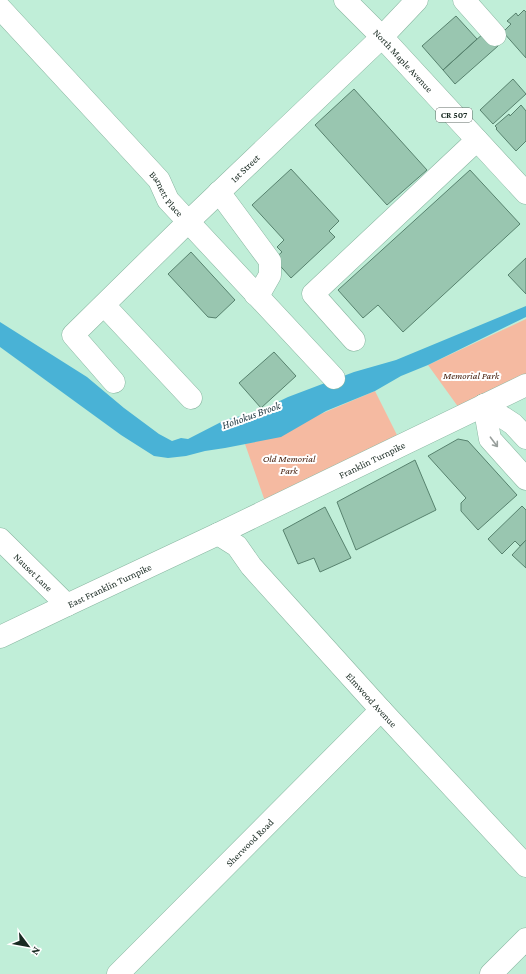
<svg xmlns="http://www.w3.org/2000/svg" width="526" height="974" font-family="'Crimson Pro',serif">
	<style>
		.green { fill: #f5baa1 }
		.water { fill: #49b2d6 }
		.building { fill: #99c6b0; stroke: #57826e }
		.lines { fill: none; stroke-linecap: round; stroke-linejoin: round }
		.minor-casing { stroke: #89b6a1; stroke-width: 23 }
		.major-casing { stroke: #89b6a1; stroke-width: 23 }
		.minor { stroke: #fff; stroke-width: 22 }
		.major { stroke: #fff; stroke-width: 22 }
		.oneway { stroke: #989f9c }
		.labels { text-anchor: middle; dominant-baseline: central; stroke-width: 4; stroke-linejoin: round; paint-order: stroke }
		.shield { fill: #fff; stroke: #5e6a64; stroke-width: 1 }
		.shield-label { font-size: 9px; font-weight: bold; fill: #192a22 }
		.street-label { font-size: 10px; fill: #192a22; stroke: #fff }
		.park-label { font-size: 10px; font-style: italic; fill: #47200e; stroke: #fff }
		.water-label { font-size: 11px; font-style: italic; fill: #1f363f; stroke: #fff }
	</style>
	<rect width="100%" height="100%" fill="#c0eed8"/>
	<path class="green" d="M526 319V374L481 400 464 415 428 365Z
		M375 391 402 445 268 510 245 444 255 442Z"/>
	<path class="water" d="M526 306V317L428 365 401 376 375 391 326 411 281 437 225 448 205 451 186 456 168 458 154 456 121 435 0 347V322L87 377 124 408 159 434 172 441 181 438 188 439 225 420 257 412 288 397 354 372 396 360Z"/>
	<path class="building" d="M524 10 526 12V58L503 32 511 24 507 21 516 13 518 16Z
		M456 16 477 39 443 70 422 46Z
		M485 32 498 46 455 84 443 70Z
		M513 79 526 94 493 124 480 110Z
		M354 89 427 170 387 205 315 125Z
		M521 105 526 111V141L516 151 496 129 497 128 495 126 509 114 510 116Z
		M291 169 339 221 329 231 335 237 291 278 274 259 282 252 277 247 284 240 252 205Z
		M470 170 520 224 403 332 378 305 363 318 338 290Z
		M191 252 235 300 216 318 208 317 168 274Z
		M526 258V294L508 275Z
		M274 352 296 376 261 408 239 383Z
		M458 439 468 441 517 495 478 530 461 511V503L466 498 428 456Z
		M415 460 436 510 356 550 337 502Z
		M522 506 526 510V540L520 546 515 541 502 554 488 539Z
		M325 507 351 558 320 572 314 558 298 564 283 530Z
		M526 540V568L512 555Z"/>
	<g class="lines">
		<defs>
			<g id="minor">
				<path d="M464 0 495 35"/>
				<path id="s1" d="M0 8 159 180 168 200 334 378"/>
				<path d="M219 192 270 261V275L262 289 255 294"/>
				<path d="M104 305 191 398"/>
				<path d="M354 340 313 294 477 140"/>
				<path id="s2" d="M114 382 73 335 188 222 382 37 417 0"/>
				<path d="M484 405 490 439 526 479"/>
				<path d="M484 405 513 424 526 438"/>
				<path id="s3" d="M218 534 237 546 251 566 381 710 526 866"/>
				<path id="s4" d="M0 539 67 605"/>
				<path id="s5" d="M0 637 67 605 218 534 526 385"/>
				<path id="s6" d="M118 974 381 710"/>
				<path d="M491 974 526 939"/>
			</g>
			<g id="major">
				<path id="s7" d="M345 0 382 37 526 193"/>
			</g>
		</defs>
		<use href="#minor" class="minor-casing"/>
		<use href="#major" class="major-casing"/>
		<use href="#minor" class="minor"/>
		<use href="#major" class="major"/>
	</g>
	<defs><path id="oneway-shaft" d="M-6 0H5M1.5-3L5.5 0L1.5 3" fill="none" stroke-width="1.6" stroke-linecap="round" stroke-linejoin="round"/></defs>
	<use class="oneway" href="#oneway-shaft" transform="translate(494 442) rotate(53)"/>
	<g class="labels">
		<rect class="shield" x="436" y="108" width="36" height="14" rx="3"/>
		<g class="shield-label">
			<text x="454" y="115">CR 507</text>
		</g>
		<g class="street-label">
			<text stroke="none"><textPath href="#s7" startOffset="84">North Maple Avenue</textPath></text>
			<text stroke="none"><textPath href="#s2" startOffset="302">1st Street</textPath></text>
			<text stroke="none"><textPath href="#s1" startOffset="250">Barnett Place</textPath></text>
			<text stroke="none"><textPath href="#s5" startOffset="412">Franklin Turnpike</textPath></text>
			<text stroke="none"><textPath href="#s4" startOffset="47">Nauset Lane</textPath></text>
			<text stroke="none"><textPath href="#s5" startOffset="121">East Franklin Turnpike</textPath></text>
			<text stroke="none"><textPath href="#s3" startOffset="227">Elmwood Avenue</textPath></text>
			<text stroke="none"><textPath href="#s6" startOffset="186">Sherwood Road</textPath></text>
		</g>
		<g class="park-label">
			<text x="471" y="375">Memorial Park</text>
			<text x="289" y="458">Old Memorial<tspan x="289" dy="12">Park</tspan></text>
		</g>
		<g class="water-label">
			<text transform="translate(251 415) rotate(-20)">Hohokus Brook</text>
		</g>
	</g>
	<g transform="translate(28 946) rotate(122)" stroke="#ffffff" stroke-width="3" paint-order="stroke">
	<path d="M0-3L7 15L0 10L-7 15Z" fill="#192a22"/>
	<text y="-6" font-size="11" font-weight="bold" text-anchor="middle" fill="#192a22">N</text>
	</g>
</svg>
